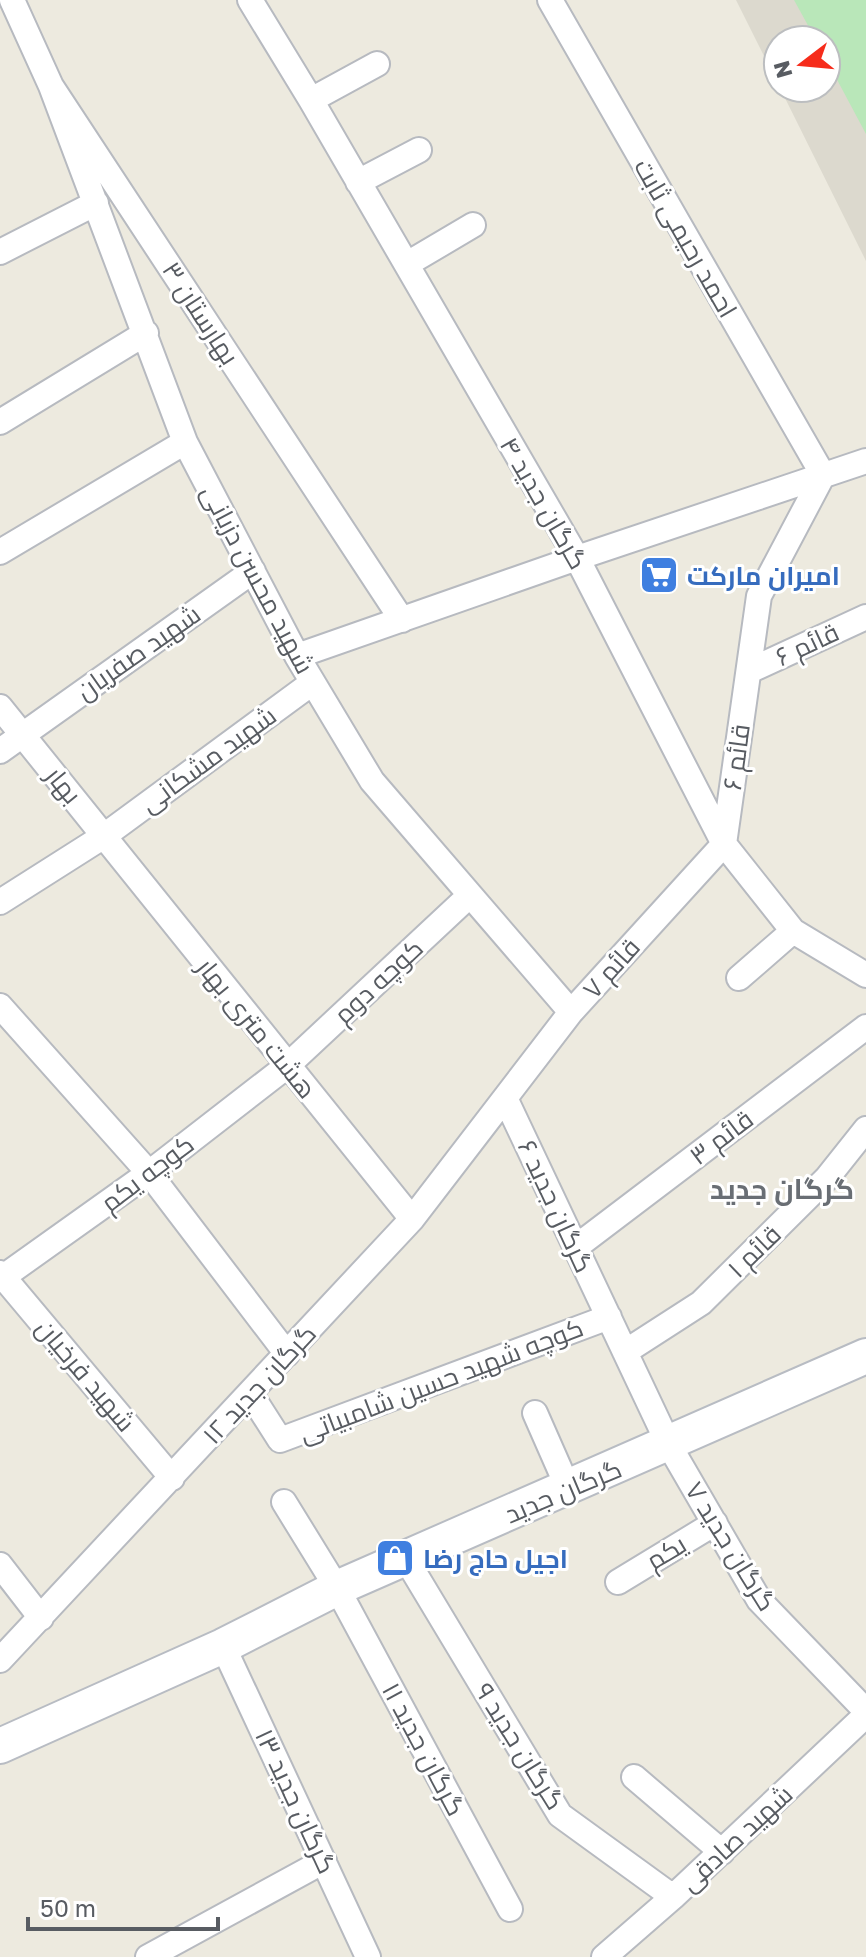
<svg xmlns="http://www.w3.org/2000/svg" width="866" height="1957" font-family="'Golos Text',Cairo,sans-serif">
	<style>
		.education { fill: #dcd9ce }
		.green { fill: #b9e7b9 }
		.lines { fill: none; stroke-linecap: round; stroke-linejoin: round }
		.minor-casing { stroke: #b7bac0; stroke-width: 28 }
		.secondary-casing { stroke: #b8bcc3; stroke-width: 38 }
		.minor { stroke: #fff; stroke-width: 24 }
		.secondary { stroke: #fff; stroke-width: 34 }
		.labels { text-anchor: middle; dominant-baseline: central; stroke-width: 6; stroke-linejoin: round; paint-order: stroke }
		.street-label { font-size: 26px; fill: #585c62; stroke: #fff }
		.shop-label { font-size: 26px; font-weight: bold; fill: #366cbe; stroke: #fff; text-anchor: start }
		.neighbourhood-label { font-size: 28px; font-weight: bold; fill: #696e74; stroke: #fff }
	</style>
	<rect width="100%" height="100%" fill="#edeadf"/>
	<path class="education" d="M736 0H866V261L780 88H826V40H778V84Z"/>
	<path class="green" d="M794 0H866V134L826 59V40H816Z"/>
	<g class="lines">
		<defs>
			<path id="minor" d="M12 0 51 86 402 620
				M250 0 311 100 577 558 724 844 793 931 866 975
				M550 0 823 475 759 596 724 844
				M51 86 185 442 297 656 372 781 571 1012
				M311 100 377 64
				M358 182 419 150
				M0 252 96 203
				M407 264 473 225
				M0 422 146 333
				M0 552 185 442
				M297 656 577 558 866 461
				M749 671 866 617
				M0 707 412 1219
				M0 751 253 571
				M0 902 104 836 312 683
				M739 978 793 931
				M0 1006 149 1173 287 1354
				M505 1098 669 1445 759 1600 866 1711
				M576 1247 866 1027
				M0 1273 172 1478
				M3 1277 149 1173 287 1066 469 896
				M625 1352 701 1303 827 1178 866 1129
				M250 1393 280 1440 609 1317
				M535 1413 568 1488
				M284 1502 337 1588 510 1909
				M406 1559 560 1815 673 1897
				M0 1565 41 1618
				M618 1582 715 1523
				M223 1646 368 1957
				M0 1660 412 1219 571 1012 724 844
				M634 1777 722 1852
				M148 1957 324 1861
				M604 1957 673 1897 866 1715"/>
			<path id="secondary" d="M0 1746 223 1646 337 1588 866 1356"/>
		</defs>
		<use href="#minor" class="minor-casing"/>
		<use href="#secondary" class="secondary-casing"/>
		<use href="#minor" class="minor"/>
		<use href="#secondary" class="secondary"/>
	</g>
	<defs>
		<symbol id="supermarket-square" viewBox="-11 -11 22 22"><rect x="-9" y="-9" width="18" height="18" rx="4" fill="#3f7fe0" stroke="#fff"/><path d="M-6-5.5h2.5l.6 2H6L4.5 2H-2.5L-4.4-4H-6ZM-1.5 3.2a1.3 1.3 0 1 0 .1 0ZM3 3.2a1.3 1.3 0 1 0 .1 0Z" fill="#fff"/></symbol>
		<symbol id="shop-square" viewBox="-11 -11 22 22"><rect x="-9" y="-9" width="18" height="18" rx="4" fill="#3f7fe0" stroke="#fff"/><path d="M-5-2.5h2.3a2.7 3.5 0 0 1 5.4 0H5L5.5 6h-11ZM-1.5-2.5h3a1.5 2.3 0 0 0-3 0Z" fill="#fff"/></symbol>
	</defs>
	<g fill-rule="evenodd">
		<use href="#supermarket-square" x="637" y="553" width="44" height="44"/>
		<use href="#shop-square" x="373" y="1536" width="44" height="44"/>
	</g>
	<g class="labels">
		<g class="street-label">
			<text transform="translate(686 238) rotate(60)">احمد رحیمی ثابت</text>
			<text transform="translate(201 313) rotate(57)">بهارستان ۳</text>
			<text transform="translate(544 503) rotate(60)">گرگان جدید ۴</text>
			<text transform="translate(258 579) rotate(62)">شهید محسن دزیانی</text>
			<text transform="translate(807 644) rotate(-25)">قائم ۶</text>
			<text transform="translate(138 652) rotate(-35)">شهید صفریان</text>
			<text transform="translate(736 757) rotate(-82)">۶ قائم</text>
			<text transform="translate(208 759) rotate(-36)">شهید مشکانی</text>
			<text transform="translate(64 785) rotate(51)">بهار</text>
			<text transform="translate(611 968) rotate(-48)">۷ قائم</text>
			<text transform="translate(378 981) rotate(-43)">کوچه دوم</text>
			<text transform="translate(257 1028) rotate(51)">هشت متری بهار</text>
			<text transform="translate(721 1137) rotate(-37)">۳ قائم</text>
			<text transform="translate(147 1173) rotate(-37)">کوچه یکم</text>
			<text transform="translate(556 1206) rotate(65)">گرگان جدید ۶</text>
			<text transform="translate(754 1251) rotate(-44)">۱ قائم</text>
			<text transform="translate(86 1375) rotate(50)">شهید فرخیان</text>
			<text transform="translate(441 1380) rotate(-21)">کوچه شهید حسین شامبیاتی</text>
			<text transform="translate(259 1384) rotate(-47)">گرگان جدید ۱۲</text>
			<text transform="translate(563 1491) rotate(-23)">گرگان جدید</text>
			<text transform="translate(731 1546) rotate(58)">گرگان جدید ۷</text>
			<text transform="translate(666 1552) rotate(-31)">یکم</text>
			<text transform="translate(520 1746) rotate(58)">گرگان جدید ۹</text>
			<text transform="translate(424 1749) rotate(62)">گرگان جدید ۱۱</text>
			<text transform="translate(296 1801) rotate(65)">گرگان جدید ۱۳</text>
			<text transform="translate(736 1838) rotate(-43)">شهید صادقی</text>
		</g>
		<g class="shop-label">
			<text x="687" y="575">امیران مارکت</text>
			<text x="423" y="1558">اجیل حاج رضا</text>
		</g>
		<g class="neighbourhood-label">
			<text x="782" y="1188">گرگان جدید</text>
		</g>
	</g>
	<g transform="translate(802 64) rotate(254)"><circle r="38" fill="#ffffff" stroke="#bcbec0" stroke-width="2"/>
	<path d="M0-6L14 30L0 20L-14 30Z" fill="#f62c1b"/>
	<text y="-12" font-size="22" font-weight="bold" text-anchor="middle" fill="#585c62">N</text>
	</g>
	<path d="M28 1917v12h190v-12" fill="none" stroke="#585c62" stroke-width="4"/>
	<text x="40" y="1917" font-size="24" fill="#585c62" stroke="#ffffff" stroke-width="6" paint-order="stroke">50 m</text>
</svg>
